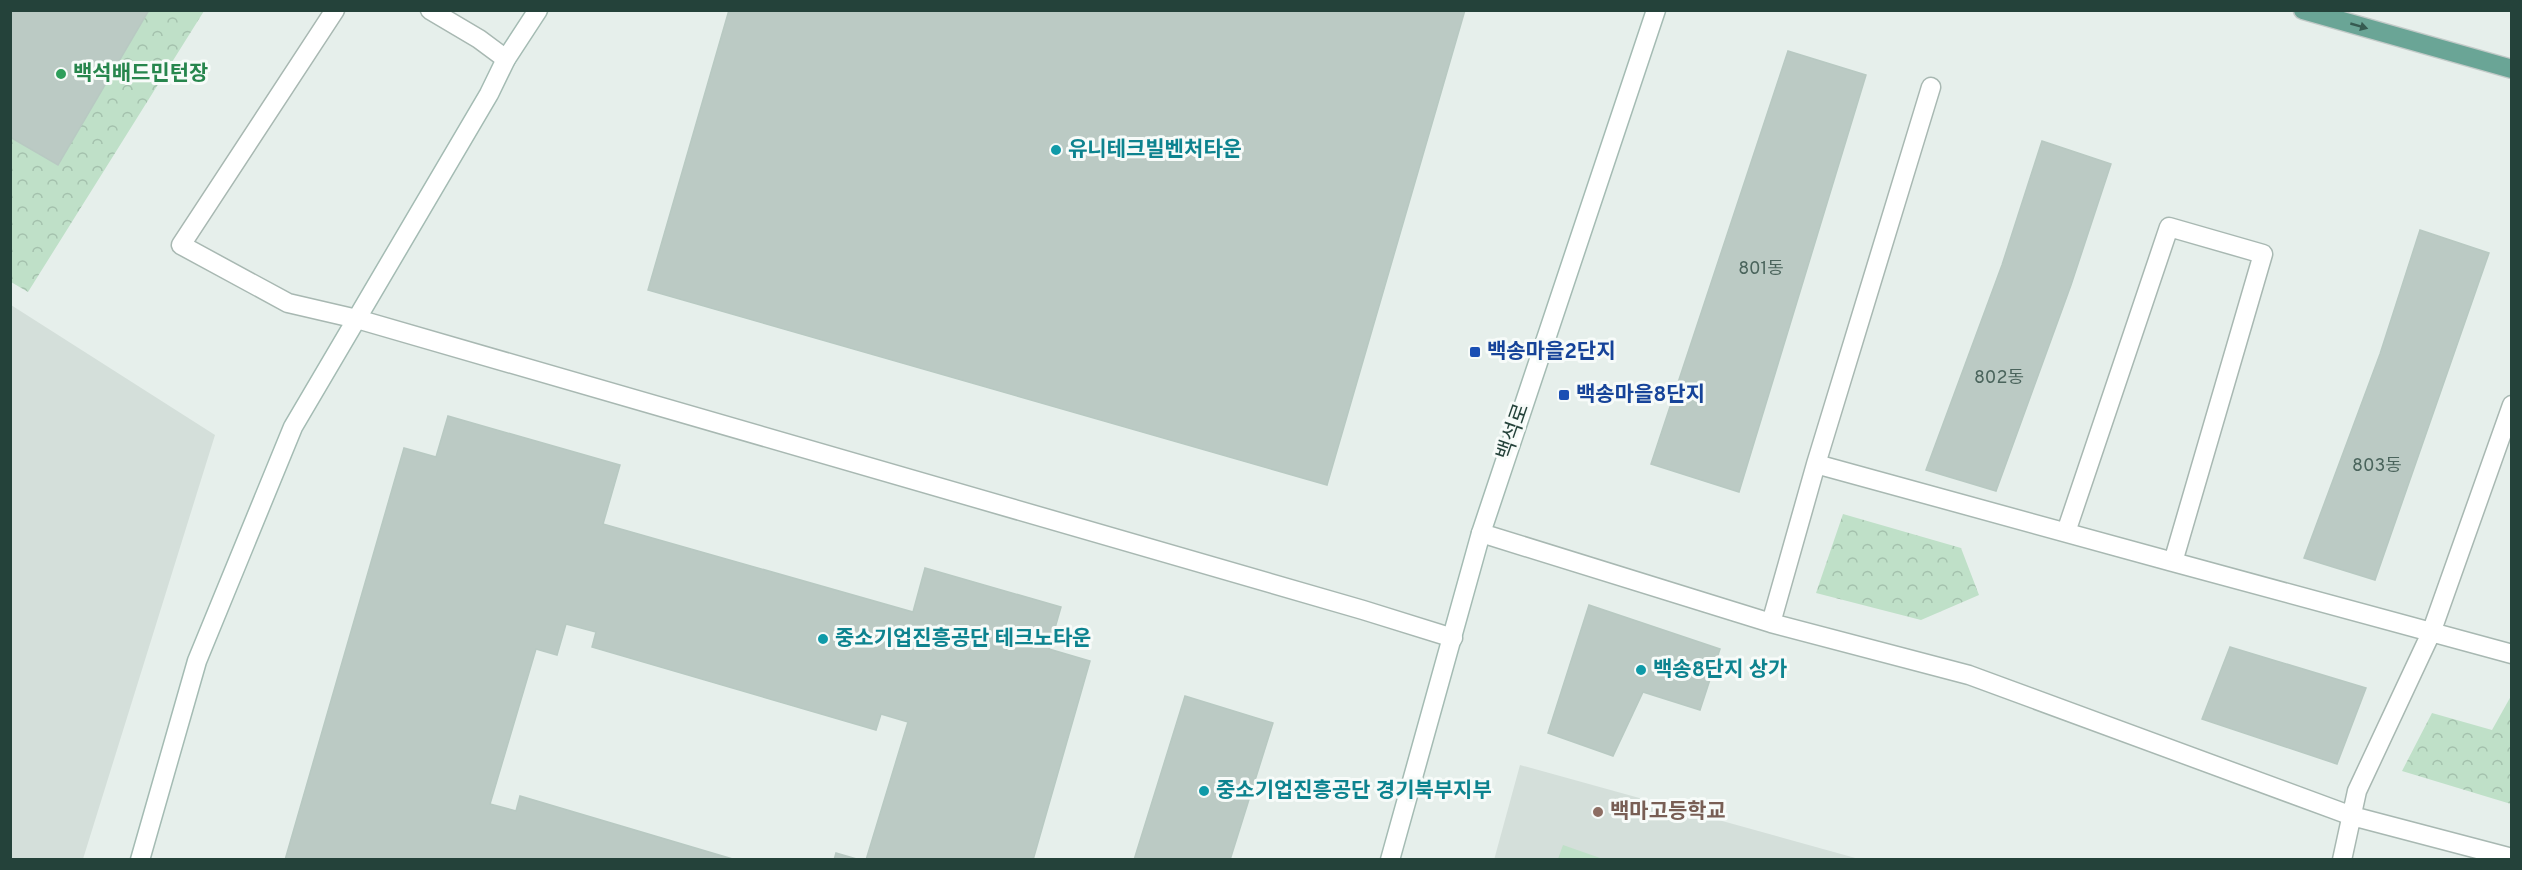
<svg xmlns="http://www.w3.org/2000/svg" width="2522" height="870" font-family="Overpass,'Noto Sans KR',sans-serif">
	<style>
		.built { fill: #d4dfda }
		.grass { fill: #bfe0c8 }
		.forest { fill: url(#forest-crowns) }
		.building { fill: #bbcac4; stroke: #b8c9c2; stroke-width: 1.5 }
		.lines { fill: none; stroke-linecap: round; stroke-linejoin: round }
		.lane-casing { stroke: #a8b8b2; stroke-width: 21 }
		.street-casing { stroke: #a8b8b2; stroke-width: 21 }
		.secondary-casing { stroke: #a4bbb3; stroke-width: 21 }
		.primary-casing { stroke: #c2cac8; stroke-width: 21 }
		.lane { stroke: #fff; stroke-width: 18 }
		.street { stroke: #fff; stroke-width: 18 }
		.secondary { stroke: #fff; stroke-width: 18 }
		.primary { stroke: #6aa596; stroke-width: 18 }
		.oneway { fill: #365b51 }
		.leisure-dot { fill: #2e9e5b; stroke: #f7fbf9; stroke-width: 2 }
		.culture-dot { fill: #0f9aa8; stroke: #f7fbf9; stroke-width: 2 }
		.transit-dot { fill: #1a4fb4; stroke: #f7fbf9; stroke-width: 2 }
		.education-dot { fill: #8d6e63; stroke: #f7fbf9; stroke-width: 2 }
		.labels { text-anchor: middle; dominant-baseline: central; stroke-width: 6; stroke-linejoin: round; paint-order: stroke }
		.number-label { font-size: 18px; fill: #4a645c }
		.leisure-label { font-size: 21px; font-weight: bold; fill: #27864d; stroke: #f7fbf9; text-anchor: start }
		.culture-label { font-size: 21px; font-weight: bold; fill: #0d838f; stroke: #f7fbf9; text-anchor: start }
		.transit-label { font-size: 21px; font-weight: bold; fill: #164399; stroke: #f7fbf9; text-anchor: start }
		.street-label { font-size: 21px; fill: #24423a; stroke: #f7fbf9 }
		.education-label { font-size: 21px; font-weight: bold; fill: #785e54; stroke: #f7fbf9; text-anchor: start }
	</style>
	<defs>
		<pattern id="forest-crowns" width="20" height="18" patternUnits="userSpaceOnUse" patternTransform="scale(1.5)"><rect width="20" height="18" fill="#bfe0c8"/><path d="M2 6a3 3 0 1 1 6 0M12 15a3 3 0 1 1 6 0" fill="none" stroke="#a4c1ad"/></pattern>
	</defs>
	<rect width="100%" height="100%" fill="#e6efeb"/>
	<path class="built" d="M11 305 215 435 83 859H11Z
		M1520 765 1859 859 1494 860Z"/>
	<path class="grass" d="M1563 845 1603 859H1558Z"/>
	<path class="forest" d="M10 11H204L28 292 11 282Z
		M1843 514 1961 548 1979 595 1921 620 1816 593Z
		M2511 696V804L2402 771 2432 713 2492 730Z"/>
	<path class="building" d="M10 10H149L58 165 10 137Z
		M729 10H1465L1327 485 648 290Z
		M1788 51 1866 75 1739 492 1651 464Z
		M2042 141 2111 164 2071 285 1996 491 1926 470 2002 265Z
		M2420 230 2489 253 2375 580 2304 558 2380 354Z
		M448 416 620 465 603 524 913 612 925 568 1061 607 1049 649 1090 661 1033 860H866L908 722 881 714 876 730 592 647 596 632 566 624 557 655 536 649 490 804 516 811 520 796 736 860H285L404 448 436 457Z
		M1589 605 1720 649 1700 710 1643 692 1613 756 1548 733Z
		M2230 647 2366 688 2337 764 2202 719Z
		M1185 696 1273 723 1230 860H1134Z
		M836 853 860 860H834Z"/>
	<g class="lines">
		<defs>
			<path id="lane" d="M335 10 181 245 288 303 357 319
				M430 10 479 39 506 59
				M1931 87 1816 464 2173 562 2263 254 2169 227 2066 532
				M1481 533 1771 623 1816 464
				M2173 562 2512 654
				M1771 623 1969 675 2352 816 2512 858
				M2342 860 2357 791 2431 633 2512 405"/>
			<path id="street" d="M357 319 1363 610 1453 638"/>
			<path id="secondary" d="M140 860 197 661 293 427 489 94 506 59 538 10
				M1390 860 1481 533 1656 10"/>
			<path id="primary" d="M2303 10 2512 69"/>
		</defs>
		<use href="#lane" class="lane-casing"/>
		<use href="#street" class="street-casing"/>
		<use href="#secondary" class="secondary-casing"/>
		<use href="#primary" class="primary-casing"/>
		<use href="#lane" class="lane"/>
		<use href="#street" class="street"/>
		<use href="#secondary" class="secondary"/>
		<use href="#primary" class="primary"/>
	</g>
	<defs><path id="oneway-solid" d="M-6-.8H1V-3.2L6.5 0L1 3.2V.8H-6Z" transform="scale(1.5)"/></defs>
	<use class="oneway" href="#oneway-solid" transform="translate(2359 26) rotate(16)"/>
	<circle class="leisure-dot" cx="61" cy="74" r="6"/>
	<g class="culture-dot">
		<circle cx="1056" cy="150" r="6"/>
		<circle cx="823" cy="639" r="6"/>
		<circle cx="1641" cy="670" r="6"/>
		<circle cx="1204" cy="791" r="6"/>
	</g>
	<g class="transit-dot">
		<rect x="1469" y="346" width="12" height="12" rx="3"/>
		<rect x="1558" y="389" width="12" height="12" rx="3"/>
	</g>
	<circle class="education-dot" cx="1598" cy="812" r="6"/>
	<g class="labels">
		<g class="number-label">
			<text x="1761" y="269">801동</text>
			<text x="1999" y="378">802동</text>
			<text x="2377" y="466">803동</text>
		</g>
		<g class="leisure-label">
			<text x="73" y="74">백석배드민턴장</text>
		</g>
		<g class="culture-label">
			<text x="1068" y="150">유니테크빌벤처타운</text>
			<text x="835" y="639">중소기업진흥공단 테크노타운</text>
			<text x="1653" y="670">백송8단지 상가</text>
			<text x="1216" y="791">중소기업진흥공단 경기북부지부</text>
		</g>
		<g class="transit-label">
			<text x="1487" y="352">백송마을2단지</text>
			<text x="1576" y="395">백송마을8단지</text>
		</g>
		<g class="street-label">
			<text transform="translate(1514 432) rotate(-71)">백석로</text>
		</g>
		<g class="education-label">
			<text x="1610" y="812">백마고등학교</text>
		</g>
	</g>
	<rect width="2522" height="870" fill="none" stroke="#24423a" stroke-width="24"/>
</svg>
